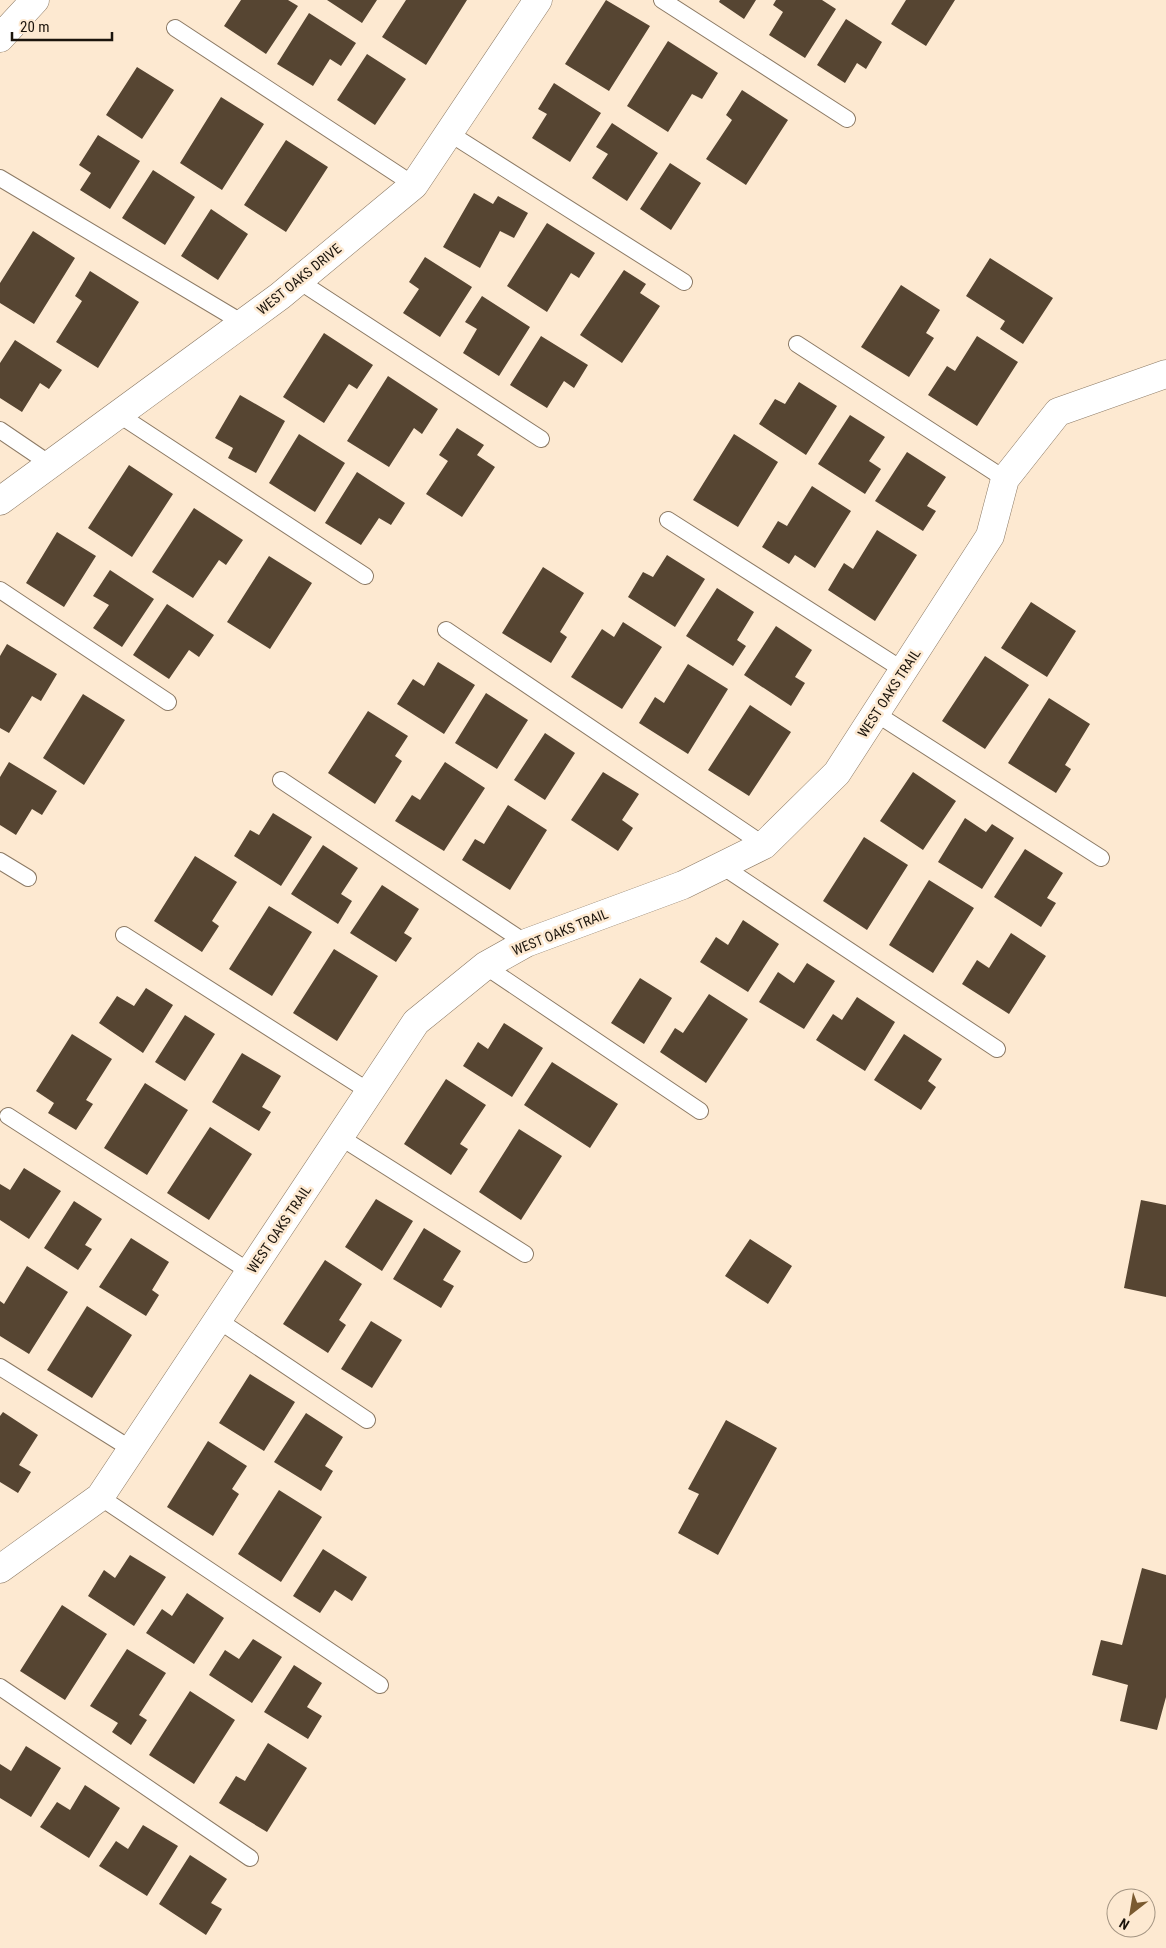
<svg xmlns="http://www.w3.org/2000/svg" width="1166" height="1948" font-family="'Roboto Condensed',sans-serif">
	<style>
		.building { fill: #564532 }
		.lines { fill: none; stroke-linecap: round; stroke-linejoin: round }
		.service-casing { stroke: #8c7a65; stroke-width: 18 }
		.minor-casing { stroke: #8c7a65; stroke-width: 29 }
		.service { stroke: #fff; stroke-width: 16 }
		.minor { stroke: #fff; stroke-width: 28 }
		.labels { text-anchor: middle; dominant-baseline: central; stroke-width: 5; stroke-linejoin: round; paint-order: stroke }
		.street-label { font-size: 14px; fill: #1b140c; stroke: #fde9d1 }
	</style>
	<rect width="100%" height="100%" fill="#fde9d1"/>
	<path class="building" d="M241 0H288L298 6 266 54 224 26Z
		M327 0H377L362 23Z
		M406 0H467L426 65 382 37Z
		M606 0 650 26 609 91 565 64Z
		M720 0H756L744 19 719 2Z
		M776 0H822L836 9 805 58 769 35 783 12 773 5Z
		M906 0H955L926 46 891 24Z
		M309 13 356 43 341 66 330 59 313 86 277 64Z
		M846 19 882 42 866 69 857 63 845 83 817 65Z
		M668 41 718 73 702 99 692 94 668 132 627 106Z
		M367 54 406 79 375 125 337 100Z
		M137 67 174 90 142 139 106 115Z
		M554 83 601 113 570 162 532 138 547 114 538 109Z
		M742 90 788 120 746 185 706 159 732 120 726 115Z
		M221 97 264 124 222 190 180 163Z
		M612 123 658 153 627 201 592 178 608 154 596 147Z
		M98 135 140 161 110 209 80 190 91 173 79 165Z
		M286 140 328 167 286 232 244 205Z
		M670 163 701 183 671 230 640 209Z
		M153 170 195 197 165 245 122 218Z
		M474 193 493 204 498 196 528 213 514 238 500 231 480 268 443 247Z
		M211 209 248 234 218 280 181 256Z
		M547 223 595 253 579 278 571 273 547 312 507 286Z
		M33 231 75 258 34 324 0 303V283Z
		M425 257 472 287 440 337 403 313 419 289 409 282Z
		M990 258 1053 298 1023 344 1000 329 1005 321 966 296Z
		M624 270 646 284 640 293 660 306 622 363 580 335Z
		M90 271 139 302 98 368 56 342 82 301 75 296Z
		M901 285 940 310 926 333 934 338 909 377 861 347Z
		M482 296 530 327 499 376 463 353 477 329 465 322Z
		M324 333 373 365 357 389 349 384 324 423 283 397Z
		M541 336 588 365 574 388 564 381 547 408 510 385Z
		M977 336 1018 362 977 426 928 395 947 366 955 371Z
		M15 340 62 370 49 389 40 383 22 412 0 398V363Z
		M388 376 438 409 422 434 414 428 389 467 347 441Z
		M799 382 837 406 806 455 759 424 775 399 785 404Z
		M240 395 285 421 256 473 228 458 233 448 215 438Z
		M850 415 885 437 869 461 881 469 865 494 818 464Z
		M457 428 484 445 477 455 495 467 462 517 426 494 448 461 439 455Z
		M299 434 345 463 315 512 269 483Z
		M734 434 778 462 738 527 693 500Z
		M907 452 946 477 927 506 936 511 923 531 875 501Z
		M129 465 173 494 132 557 88 528Z
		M357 472 405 503 391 525 379 518 361 545 325 523Z
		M812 486 851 511 815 568 795 555 789 564 762 547 778 521 787 526Z
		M194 508 243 540 226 565 219 560 193 598 152 572Z
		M877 530 917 555 875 621 828 590 844 563 853 569Z
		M57 532 96 556 64 607 26 583Z
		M667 555 705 579 675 627 628 597 643 572 653 577Z
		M269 556 312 583 270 649 227 622Z
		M543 567 584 593 560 632 567 637 551 663 502 633Z
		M110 570 154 599 122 647 93 628 109 605 93 596Z
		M717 588 754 612 737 640 746 646 733 666 686 636Z
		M1031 602 1076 631 1047 677 1001 648Z
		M167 604 214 635 199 657 189 650 169 679 133 655Z
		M623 622 662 647 622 709 571 677 602 629 614 637Z
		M776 626 812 650 795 677 805 683 791 706 744 675Z
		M7 644 57 674 41 701 32 696 9 733 0 728V656Z
		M985 656 1029 685 985 749 942 721Z
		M438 662 475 685 444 734 397 704 413 679 424 686Z
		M688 664 728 689 688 754 639 723 655 697 664 703Z
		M486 693 528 720 497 769 455 743Z
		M83 694 125 720 84 785 43 758Z
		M1049 698 1090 724 1065 765 1071 769 1056 793 1008 763Z
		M750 705 791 732 749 796 708 770Z
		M368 711 408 736 395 756 402 761 375 804 328 773Z
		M545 733 575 753 545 800 514 780Z
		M9 762 57 791 42 815 32 809 16 835 0 825V777Z
		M445 762 485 788 444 851 395 821 412 795 420 800Z
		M603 772 639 794 622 820 633 828 618 851 571 820Z
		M913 772 956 801 923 850 880 821Z
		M508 805 547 830 510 890 462 860 475 839 484 844Z
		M273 813 312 837 281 886 234 856 250 830 259 835Z
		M965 818 986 832 992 824 1014 838 982 889 938 862Z
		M864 837 908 865 867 930 823 901Z
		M323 845 358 868 341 894 352 901 338 924 291 894Z
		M1025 849 1063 873 1047 898 1056 903 1041 927 994 897Z
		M195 856 237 882 212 921 219 926 202 952 154 921Z
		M929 880 974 908 933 973 889 945Z
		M382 885 419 909 404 933 412 938 396 962 350 933Z
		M269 906 312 932 272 996 229 969Z
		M743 920 779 944 748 992 700 962 716 937 728 945Z
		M1011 933 1046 956 1009 1014 962 984 977 960 989 968Z
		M334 949 378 976 337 1041 293 1013Z
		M807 963 835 981 804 1029 759 1002 778 972 794 983Z
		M640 978 672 998 644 1044 611 1023Z
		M146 988 173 1005 143 1053 99 1023 117 996 134 1006Z
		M709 994 748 1019 706 1083 660 1052 675 1028 683 1033Z
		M857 997 895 1022 865 1071 816 1040 833 1014 842 1020Z
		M185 1015 215 1034 185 1081 155 1062Z
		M504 1023 543 1048 512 1097 463 1066 478 1042 488 1049Z
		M72 1034 112 1059 86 1100 93 1104 76 1130 48 1113 54 1103 36 1091Z
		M904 1034 942 1059 928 1081 936 1087 921 1110 874 1080Z
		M242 1053 281 1076 262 1107 271 1112 259 1131 212 1102Z
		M552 1062 618 1104 590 1148 524 1105Z
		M446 1079 486 1105 460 1144 468 1149 451 1175 404 1144Z
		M145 1083 188 1110 147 1175 104 1148Z
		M210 1127 252 1154 209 1220 167 1193Z
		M519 1129 562 1156 521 1220 479 1192Z
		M24 1168 61 1191 29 1239 0 1220V1184L10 1190Z
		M376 1199 413 1221 382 1271 345 1247Z
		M1141 1200 1166 1205V1297L1124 1288Z
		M74 1201 102 1219 85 1245 92 1249 78 1270 44 1248Z
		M424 1228 461 1251 443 1280 454 1286 441 1308 393 1279Z
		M131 1238 169 1262 152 1290 159 1295 146 1316 99 1287Z
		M750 1239 792 1266 768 1304 725 1276Z
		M325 1260 362 1284 339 1320 346 1325 328 1353 283 1324Z
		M27 1266 68 1292 29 1354 0 1336V1301L4 1304Z
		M87 1306 132 1335 92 1398 47 1370Z
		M371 1321 402 1340 372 1388 341 1369Z
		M250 1374 295 1402 264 1451 219 1423Z
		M3 1412 38 1435 19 1465 31 1472 18 1493 0 1482V1416Z
		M306 1413 343 1437 325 1466 333 1471 321 1491 274 1462Z
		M726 1420 777 1448 718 1555 678 1533 699 1494 688 1489Z
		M208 1441 247 1466 232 1489 239 1494 213 1536 167 1507Z
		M279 1490 322 1517 281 1582 238 1554Z
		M323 1549 367 1577 352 1601 335 1590 320 1613 293 1596Z
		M130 1555 166 1577 134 1626 88 1596 104 1570 115 1578Z
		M1142 1568 1166 1575V1697L1157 1730 1120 1721 1128 1685 1092 1675 1101 1640 1122 1645Z
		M187 1593 224 1618 194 1664 146 1633 162 1609 172 1616Z
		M62 1605 107 1634 65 1700 20 1671Z
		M253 1639 282 1657 252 1703 209 1675 225 1650 239 1659Z
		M127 1649 166 1673 139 1715 147 1720 131 1745 112 1732 118 1723 90 1706Z
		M294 1665 322 1683 307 1707 322 1716 308 1739 264 1712Z
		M190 1691 235 1720 194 1784 149 1755Z
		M268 1743 307 1768 267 1832 219 1803 236 1776 245 1781Z
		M26 1746 61 1768 31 1817 0 1798V1764L11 1771Z
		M85 1785 120 1808 89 1858 40 1827 57 1802 70 1810Z
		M143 1825 178 1846 147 1896 99 1866 116 1841 128 1849Z
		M190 1855 227 1879 211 1903 222 1909 206 1935 159 1904Z"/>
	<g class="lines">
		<defs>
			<path id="service" d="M662 0 847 119
				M175 28 414 185
				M449 133 684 282
				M0 178 243 323
				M299 281 541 439
				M797 344 1005 479
				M118 414 365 576
				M0 430 50 464
				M668 520 903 670
				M0 590 168 702
				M446 630 764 845
				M875 713 1101 858
				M281 780 526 943
				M0 861 28 878
				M722 866 997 1049
				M124 935 370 1092
				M485 966 700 1111
				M8 1116 250 1272
				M340 1137 525 1254
				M218 1320 367 1420
				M0 1367 131 1449
				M100 1497 380 1685
				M0 1687 250 1858"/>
			<path id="minor" d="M0 38 35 0
				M0 501 280 296 414 185 538 0
				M0 1569 100 1497 416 1022 485 966 526 943 683 885 764 845 837 773 990 536 1005 479 1058 412 1166 374"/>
		</defs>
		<use href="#service" class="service-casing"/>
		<use href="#minor" class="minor-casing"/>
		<use href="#service" class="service"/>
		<use href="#minor" class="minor"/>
	</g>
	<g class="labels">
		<g class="street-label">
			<text transform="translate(299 279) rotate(-39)">WEST OAKS DRIVE</text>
			<text transform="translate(889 693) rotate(-57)">WEST OAKS TRAIL</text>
			<text transform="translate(560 932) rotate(-22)">WEST OAKS TRAIL</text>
			<text transform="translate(279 1229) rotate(-56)">WEST OAKS TRAIL</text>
		</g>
	</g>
	<g transform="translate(1131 1913) rotate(211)"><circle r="24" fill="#fde9d1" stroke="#a39482"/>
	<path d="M0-4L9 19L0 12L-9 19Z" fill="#7a5a30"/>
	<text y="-8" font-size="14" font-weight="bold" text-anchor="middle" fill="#1b140c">N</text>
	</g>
	<path d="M12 32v8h100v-8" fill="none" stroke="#1b140c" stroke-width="2.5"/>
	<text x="20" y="32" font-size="15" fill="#1b140c" stroke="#fde9d1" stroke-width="4" paint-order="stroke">20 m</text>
</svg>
